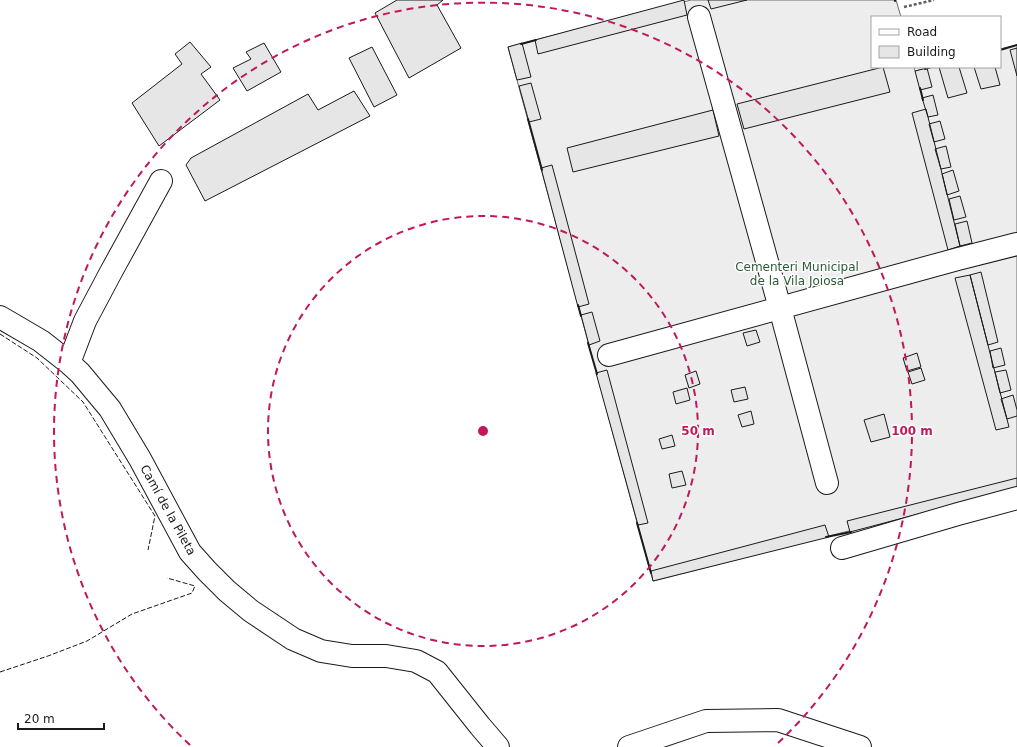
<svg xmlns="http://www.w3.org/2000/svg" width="1017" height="747" font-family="'DejaVu Sans',sans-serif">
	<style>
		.built { fill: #ededed; stroke: #6a6a6a }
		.building { fill: #e6e6e6; stroke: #1a1a1a }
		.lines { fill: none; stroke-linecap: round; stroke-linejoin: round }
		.minor-casing { stroke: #1a1a1a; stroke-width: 24 }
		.path { stroke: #5f5f5f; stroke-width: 2.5; stroke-dasharray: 3 2; stroke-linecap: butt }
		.minor { stroke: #fff; stroke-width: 22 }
		.fence { stroke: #1a1a1a; stroke-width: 1; stroke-dasharray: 5 2; stroke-linecap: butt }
		.wall { stroke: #1a1a1a; stroke-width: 2 }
		.ring { fill: none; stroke: #c2185b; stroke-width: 2; stroke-dasharray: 7 5 }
		.labels { text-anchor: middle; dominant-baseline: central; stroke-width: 3; stroke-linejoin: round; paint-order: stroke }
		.park-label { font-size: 12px; fill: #2b5a34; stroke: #fff }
		.street-label { font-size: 12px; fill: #1a1a1a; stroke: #fff }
		.centre { fill: #c2185b; stroke: #fff; stroke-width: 2 }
		.ring-label { font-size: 12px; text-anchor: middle; font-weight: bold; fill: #c2185b; stroke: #fff; stroke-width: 3; stroke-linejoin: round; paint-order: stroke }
	</style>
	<rect width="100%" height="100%" fill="#fff"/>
	<path class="built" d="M691 0H896L901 17H872V67H914L915 71 932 67H1000V49L1017 45V488L653 581 508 47Z"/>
	<path class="building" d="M397 0H443L437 5 461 48 409 78 375 13Z
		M684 0 687 15 538 54 535 40Z
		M708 0H747L711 9Z
		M190 42 211 67 201 74 220 100 159 146 132 103 182 64 175 54Z
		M264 43 281 72 247 91 233 68 251 59 246 52Z
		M522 43 531 77 517 80 508 47Z
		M372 47 397 95 374 107 349 58Z
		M1017 48V76L1010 50Z
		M883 67 890 92 744 129 737 104Z
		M939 67H959L967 93 948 98Z
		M974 67H995L1000 85 981 89Z
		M927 68 932 87 920 90 915 71Z
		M531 83 541 119 529 122 519 86Z
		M354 91 370 116 205 201 186 165 191 158 308 94 318 110Z
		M933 95 938 115 928 117 922 98Z
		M926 109 960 246 948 250 912 113Z
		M713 110 719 136 573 172 567 148Z
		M940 121 945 139 934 142 929 124Z
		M946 146 951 167 941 169 935 149Z
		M552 165 589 304 578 307 541 168Z
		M953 170 959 191 947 195 942 174Z
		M960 196 966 217 954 220 949 199Z
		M967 221 972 243 960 246 955 224Z
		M981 272 998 342 988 345 970 275Z
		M970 275 1009 427 996 430 955 278Z
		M592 312 600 341 589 345 581 315Z
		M756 330 760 342 747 346 743 333Z
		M1001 348 1005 365 993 368 990 351Z
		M917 353 921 367 907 371 903 358Z
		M921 368 925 380 912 384 908 372Z
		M607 370 648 523 638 525 596 373Z
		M1006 370 1011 390 1000 393 995 372Z
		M696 371 700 384 689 388 685 375Z
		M745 387 748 399 734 402 731 390Z
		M687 388 690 400 676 404 673 392Z
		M1013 395 1017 410V416L1007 419 1001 399Z
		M751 411 754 424 742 427 738 415Z
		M884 414 890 437 871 442 864 420Z
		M672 435 675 446 662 449 659 439Z
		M682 471 686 485 672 488 669 474Z
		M1017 478V488L850 532 847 521Z
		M825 525 829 537 653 581 651 571Z"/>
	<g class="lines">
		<defs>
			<path id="minor" d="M699 17 780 308 827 483
				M0 317 41 341 69 363 80 373 110 409 140 459 190 552 207 571 227 591 251 611 293 639 321 651 352 656H386L416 661 437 672 480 726 498 747
				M609 355 958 259 1017 244
				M69 363 85 321 111 272 161 181
				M842 548 958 514 1017 498
				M629 747 706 721 778 720 860 747"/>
		</defs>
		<use href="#minor" class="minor-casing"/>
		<path class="path" d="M904 7 934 0"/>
		<use href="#minor" class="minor"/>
		<path class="fence" d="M0 334 37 358 83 402 155 516 148 550
			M0 672 48 656 87 641 132 614 192 593 195 586 167 578"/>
		<path class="wall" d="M895 0V1
			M521 44 536 40
			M1000 50 1017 45
			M925 69 931 67
			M920 88 923 100
			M528 119 542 170
			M578 305 581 316
			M588 343 597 374
			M637 523 651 573
			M826 537 851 532"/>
	</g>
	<g class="ring">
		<circle cx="483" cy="431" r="215"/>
		<path d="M190 745A429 429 0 1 1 776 745"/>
	</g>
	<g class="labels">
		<g class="park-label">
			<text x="797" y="267">Cementeri Municipal<tspan x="797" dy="14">de la Vila Joiosa</tspan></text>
		</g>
		<g class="street-label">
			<text transform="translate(168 510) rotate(61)">Camí de la Pileta</text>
		</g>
	</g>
	<circle cx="483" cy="431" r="6" class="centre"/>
	<g class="ring-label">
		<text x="698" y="435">50 m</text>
		<text x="912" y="435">100 m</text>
	</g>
	<rect x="871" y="16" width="130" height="52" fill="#ffffff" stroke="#a3a3a3"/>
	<rect x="879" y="29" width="20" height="6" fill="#ffffff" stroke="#a3a3a3"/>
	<text x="907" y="36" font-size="12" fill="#1a1a1a">Road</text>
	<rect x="879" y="46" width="20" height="12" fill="#e6e6e6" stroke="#a3a3a3"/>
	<text x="907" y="56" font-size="12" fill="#1a1a1a">Building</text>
	<path d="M18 723v6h86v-6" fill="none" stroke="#1a1a1a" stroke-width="2"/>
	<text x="24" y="723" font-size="12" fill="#1a1a1a" stroke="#ffffff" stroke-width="3" paint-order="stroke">20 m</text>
</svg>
